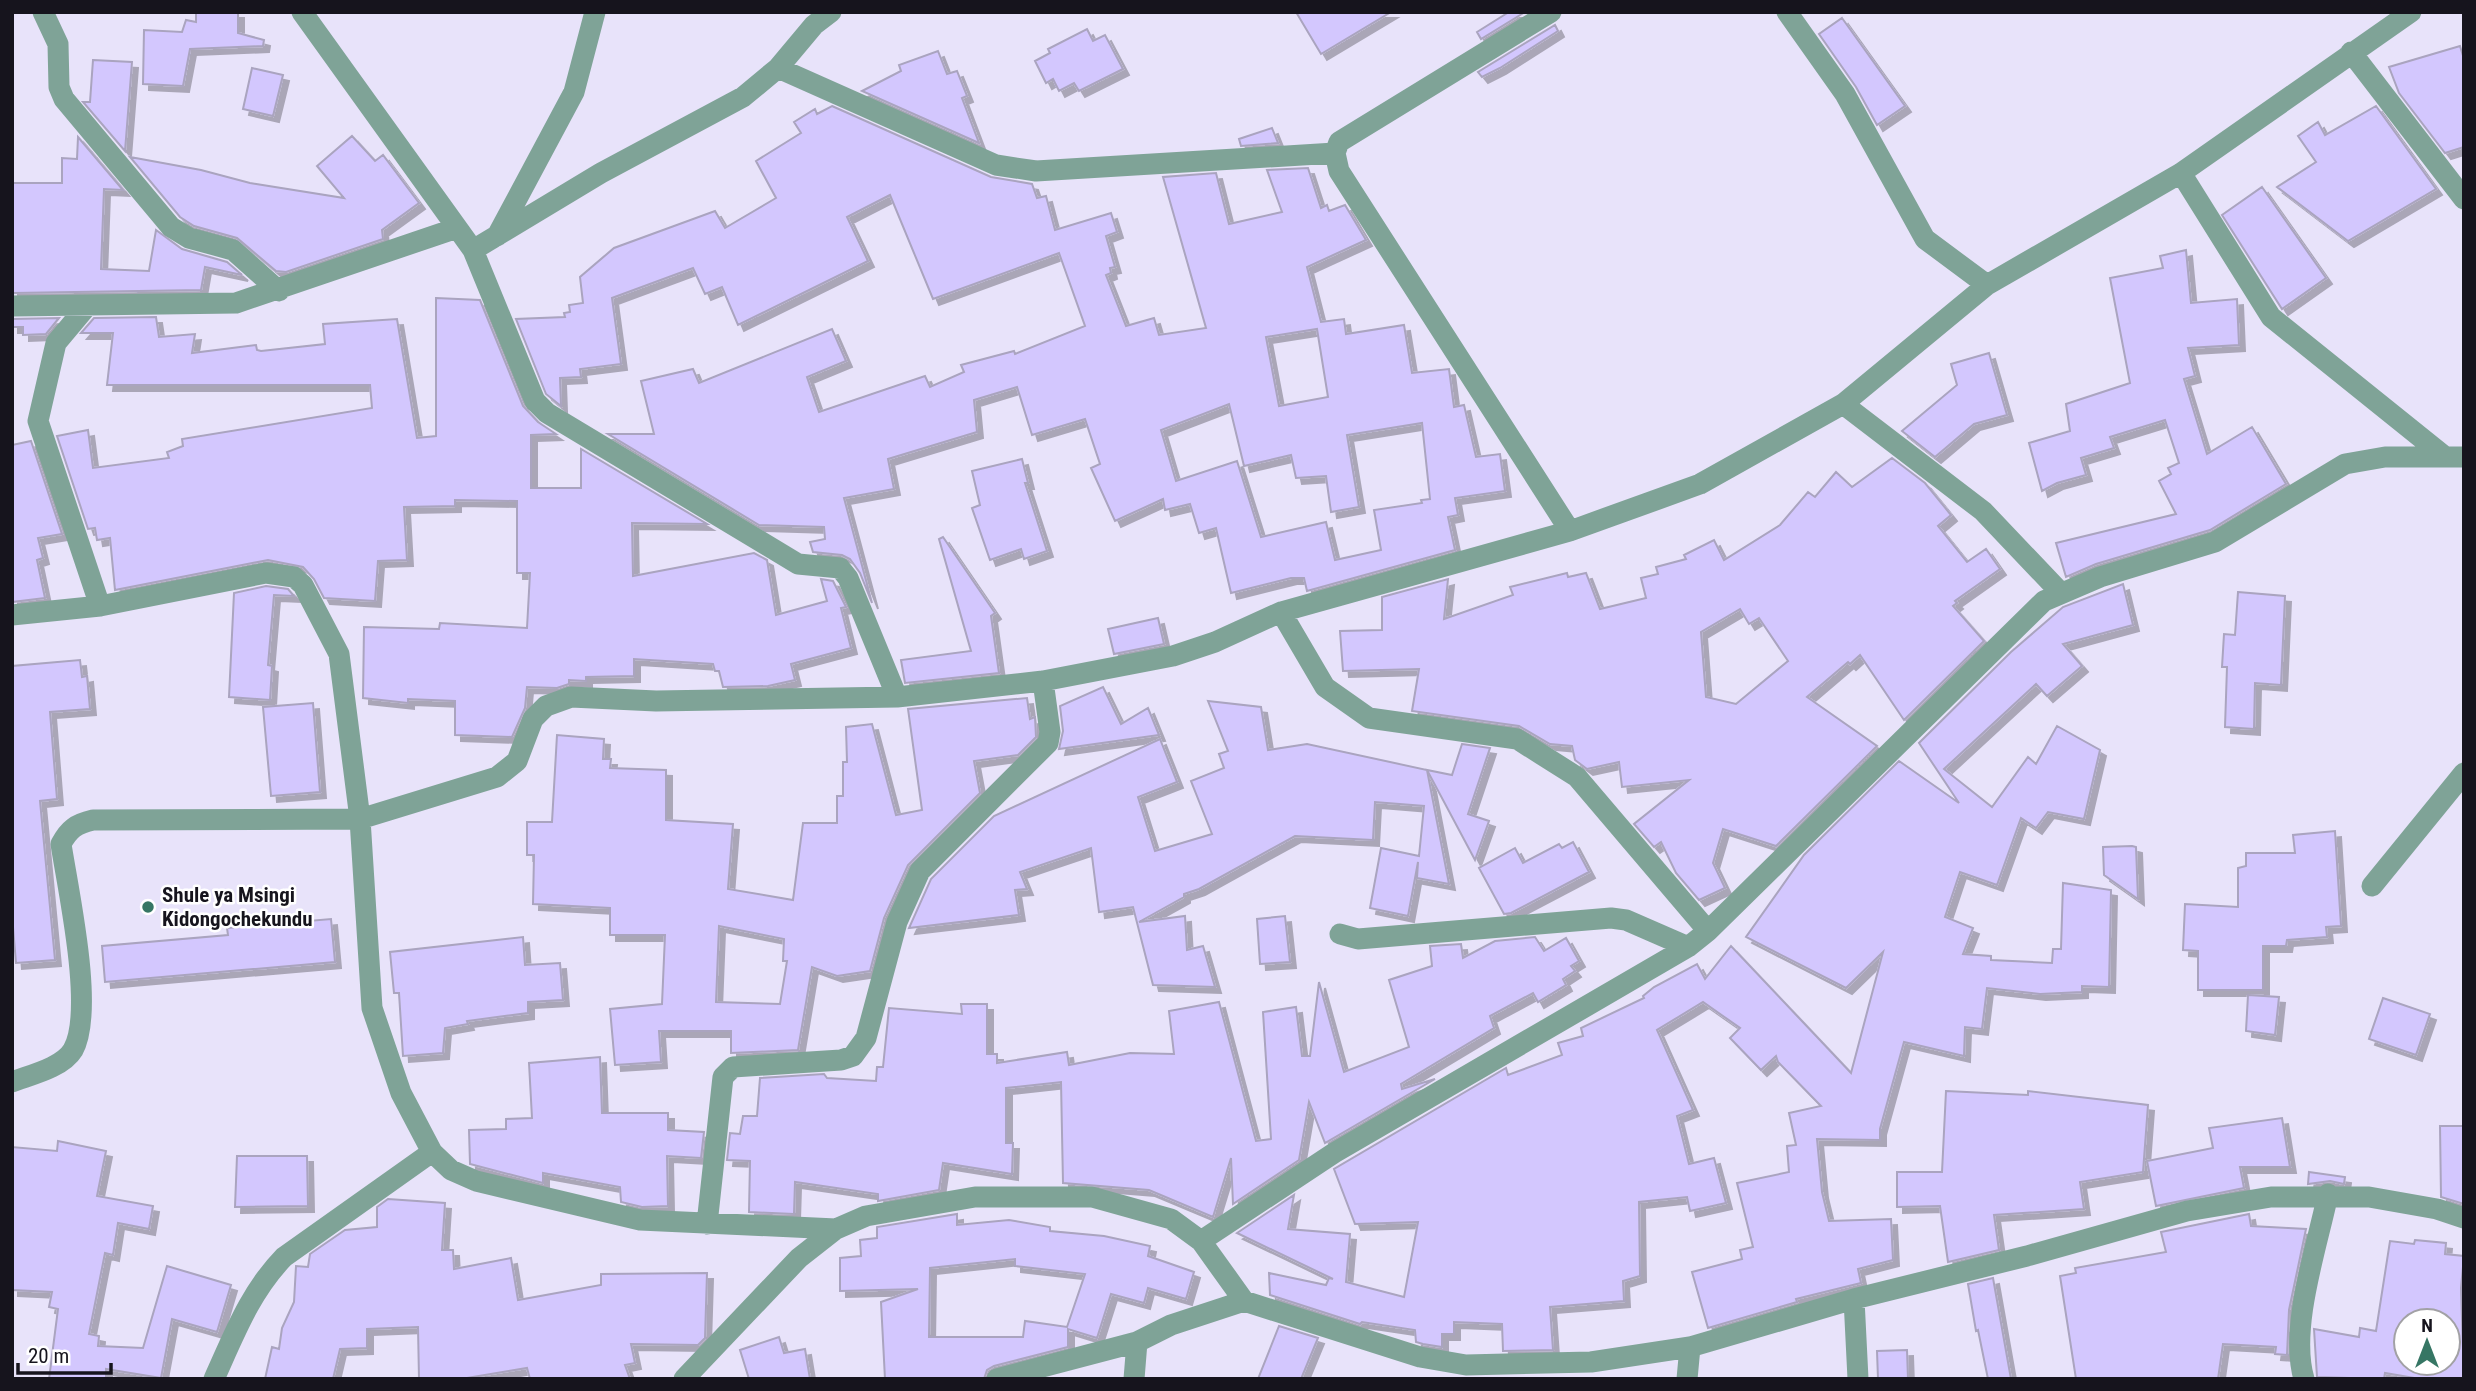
<svg xmlns="http://www.w3.org/2000/svg" width="2476" height="1391" font-family="'Roboto Condensed',sans-serif">
	<style>
		.building { fill: #d3c7fe; stroke: #aaa4bf; stroke-width: 2; fill-rule: evenodd; filter: url(#shadow) }
		.lines { fill: none; stroke-linecap: round; stroke-linejoin: round }
		.minor { stroke: #7fa397; stroke-width: 21 }
		.poi-dot { fill: #367664; stroke: #fff; stroke-width: 2.5 }
		.labels { text-anchor: middle; dominant-baseline: central; stroke-width: 5; stroke-linejoin: round; paint-order: stroke }
		.poi-label { font-size: 21px; font-weight: bold; fill: #16141d; stroke: #fff; text-anchor: start }
	</style>
	<defs>
		<filter id="shadow"><feDropShadow dx="6" dy="6" stdDeviation="0" flood-color="#0004"/></filter>
	</defs>
	<rect width="100%" height="100%" fill="#e8e3fa"/>
	<path class="building" d="M196 12H238V33L264 40 263 46 190 49 183 86 143 84 144 30 182 32 186 20 196 22Z
		M1296 12H1391L1321 54Z
		M1509 12H1525L1481 39 1477 32Z
		M1842 18 1905 106 1877 125 1856 87 1819 34Z
		M1555 25 1558 31 1500 68 1482 77 1478 72Z
		M1087 29 1093 41 1105 35 1123 69 1079 91 1074 83 1059 91 1053 79 1046 83 1035 61 1050 53 1048 49Z
		M2460 46 2464 59V147L2445 153 2399 93 2389 67Z
		M938 51 947 74 957 71 967 96 962 98 979 143 862 91 901 71 899 65Z
		M93 60 132 62 125 151 83 102H90Z
		M252 68 283 75 273 116 243 109Z
		M832 106 991 177 1032 184 1037 198 1046 196 1055 230 1111 213 1117 232 1106 236 1115 267 1110 268 1111 273 1106 275 1126 326 1154 318 1159 335 1206 328 1163 177 1216 173 1229 224 1282 212 1267 170 1308 168 1321 208 1327 205 1329 211 1345 205 1366 240 1307 267 1321 322 1344 319 1346 334 1404 325 1412 373 1449 369 1454 407 1464 405 1476 457 1500 454 1505 491 1455 498 1458 515 1448 517 1455 550 1307 591 1304 578H1291L1231 593 1216 528 1199 533 1190 504 1165 510 1163 499 1115 521 1091 468 1100 464 1085 419 1032 435 1017 387 974 400 977 432 888 459 894 489 844 498 872 603 860 573 850 559 842 555 813 552 810 542 825 539 824 527 759 525 608 434H654L641 381 693 369 699 383 832 329 846 361 807 377 819 412 925 376 930 387 964 372 961 365 1014 351 1015 354 1085 326 1059 253 933 299 890 195 847 217 868 261 738 325 722 287 705 294 693 268 612 298 621 364 580 369 581 377 560 378 561 406 546 394 516 319 565 317 564 313 570 312 569 305 583 303 580 277 614 248 715 211 725 228 776 198 756 161 801 133 794 122 815 109 817 114ZM1317 329 1328 397 1279 406 1266 337ZM1229 404 1244 466 1291 455 1296 478 1326 476 1331 512 1359 507 1347 435 1422 423 1430 499 1421 500 1422 503 1374 510 1381 550 1335 560 1326 522 1261 537 1237 461 1176 481 1161 430Z
		M2376 106 2436 189 2348 241 2277 187 2316 162 2298 136 2318 122 2325 135Z
		M1272 128 1278 143 1241 146 1239 139Z
		M352 136 375 161 383 155 419 203 382 230 383 239 286 272 276 271 237 238 194 226 180 217 130 157 201 170 250 183 344 198 317 166Z
		M78 137 123 190 104 189 101 269 149 271 156 230 182 249 227 262 242 275 205 267 201 290 12 293V183H62V158L77 159Z
		M2262 187 2326 278 2282 309 2222 215Z
		M2186 250 2191 303 2237 299 2239 345 2188 348 2195 376 2184 379 2207 454 2252 427 2286 484 2210 530 2096 564 2066 577 2056 543 2176 514 2159 481 2171 474 2168 468 2179 463 2165 420 2110 437 2114 448 2081 458 2086 475 2057 483 2042 491 2029 443 2070 431 2066 404 2130 383 2110 278 2163 268 2160 256Z
		M436 298 480 300 523 406 538 422 556 434 531 435V488H581V449L707 524 632 523 633 576 754 553 767 560 776 615 827 601 821 579 833 581 846 607 841 608 851 648 791 664 795 680 768 686 723 687 719 671H715L713 664 634 659V676L586 677V681L569 680V684L557 688 527 687 525 708 512 737 455 735V701L408 699V703L363 698 364 627 439 629 440 623 527 628 530 573H517V501L455 500V506L404 507 407 560 378 561 375 601 324 598 314 579 303 567 268 560 115 590 110 538 97 540 95 528 88 529 57 436 88 430 93 468 169 458 167 452 183 446 182 439 372 408 370 385H107L113 333H81L94 318 156 317 159 337 195 334 192 353 256 345 257 350 261 351 325 344 323 324 397 319 417 438 436 436Z
		M59 318 46 334 23 335V327H12V319Z
		M1989 353 2007 415 1974 424 1935 457 1902 431 1957 385 1951 364Z
		M31 441 62 534 38 538 43 558 37 560 45 598 12 602V445Z
		M1892 458 1925 483 1951 515 1938 526 1967 562 1986 549 2000 569 1955 601 1957 603 1953 606 1984 641 1904 720 1860 655 1850 664 1848 662 1807 697 1877 746 1776 846 1723 829 1713 863 1725 888 1699 900 1676 873 1661 842 1654 847 1634 824 1689 780 1622 787 1619 762 1587 769 1575 760 1572 746 1550 744 1519 726 1412 711 1419 669 1343 671 1340 631 1382 630V597L1448 579 1444 619 1513 595 1510 587 1567 573 1568 577 1586 573 1600 609 1646 598 1641 578 1658 574 1656 567 1686 559 1684 555 1714 540 1724 560 1780 525 1808 492 1815 497 1836 472 1852 487ZM1740 609 1749 624 1759 618 1788 661 1736 704 1706 697 1701 632Z
		M1022 459 1028 483H1025L1047 551 1024 559 1021 549 990 560 972 508 980 505 972 471Z
		M943 537 995 613 991 616 999 673 905 683 901 660 971 651 939 539Z
		M2123 584 2133 625 2063 644 2082 666 2047 696 2036 684 1944 769 1992 807 2028 757 2036 764 2057 726 2100 750 2084 819 2048 812 2036 828 2021 818 1997 885 1960 872 1945 917 1973 928 1963 954 1991 956V960L2052 963 2053 949H2061L2063 883 2111 890 2109 987 2082 986V992L2040 994 1987 988 1982 1029 1965 1027 1964 1056 1904 1042 1880 1129V1140L1817 1139 1822 1192 1829 1221 1891 1219 1893 1260 1858 1269 1861 1283 1796 1299 1797 1302 1708 1328 1692 1272 1742 1259 1740 1250 1753 1247 1737 1183 1789 1172 1787 1146 1796 1145 1789 1113 1821 1106 1778 1062 1776 1056 1761 1070 1730 1038 1740 1028 1703 1002 1657 1030 1693 1110 1677 1116 1689 1164 1714 1158 1726 1203 1690 1211 1687 1197 1639 1202 1640 1276 1623 1281 1624 1301 1550 1307 1553 1350 1503 1351 1502 1324 1454 1322V1334H1442V1347L1423 1344 1416 1342 1415 1330 1362 1322 1360 1324 1270 1295 1269 1273 1326 1285 1329 1278 1333 1279 1237 1233 1294 1195 1288 1229 1350 1234 1346 1282 1404 1297 1418 1222 1355 1224 1334 1169 1506 1068 1508 1075 1562 1055 1558 1043 1583 1036 1581 1028 1644 998 1643 996 1654 987 1697 964 1705 979 1731 946 1851 1073 1883 952 1846 988 1746 937 1804 855 1899 761 1959 803 1919 743 2011 652 2063 607Z
		M266 586 288 589 294 596 274 595 268 665 272 666 270 700 229 697 234 593Z
		M2238 592 2285 596 2281 685 2255 683 2254 729 2225 727 2227 667H2222L2224 634 2235 635Z
		M1158 618 1164 644 1114 654 1108 629Z
		M80 660 82 677 87 676 90 709 50 712 57 799 40 801 55 960 16 963 12 915V666Z
		M1103 687 1121 724 1148 708 1159 735 1059 749 1063 731 1060 706Z
		M1027 698 1030 719 1035 717 1036 737 1018 755 974 761 980 793 908 865 884 918 870 971 837 976 812 967 798 1050 731 1053V1031H659L661 1062 615 1065 610 1009 662 1004 665 935H610V908L533 904 534 855H527V822H552L557 735 604 739 603 759H611L610 768 666 770V820L733 824 728 889 793 900 803 823H837V796H843V762H847L846 727 872 724 896 815 922 810 908 709ZM719 926 784 939 783 961H787L780 1004 716 1002Z
		M1208 701 1261 707 1268 750 1307 744 1427 770 1449 884 1417 878 1418 862 1408 916 1370 908 1381 848 1419 856 1424 806 1375 802 1373 840 1295 836 1199 889 1184 894V897L1139 922 1185 916 1187 950 1203 946 1215 987 1153 985 1133 907 1099 912 1091 848 1020 872 1027 889 1015 890 1019 915 909 928 931 879 994 816 1160 739 1177 782 1138 797 1155 851 1212 834 1191 781 1224 768 1219 754 1228 751Z
		M313 703 320 792 271 796 263 707Z
		M1462 744 1490 748 1468 814 1489 821 1475 860 1427 770 1452 775Z
		M2335 831 2341 926 2326 927 2327 937 2287 940 2286 946H2263V990H2198V951L2183 950 2185 904 2238 907V868L2246 866V853H2295L2293 835Z
		M1573 842 1589 872 1511 913 1504 914 1479 868 1515 848 1523 863 1559 844 1562 848Z
		M2132 846 2136 847 2138 899 2104 875 2103 847Z
		M1285 916 1290 962 1260 964 1257 919Z
		M331 919 335 962 105 982 102 946 228 935 227 928Z
		M523 937 525 965 560 963 563 1000 528 1002V1013L467 1021 468 1024 445 1028 443 1053 403 1056 399 993H394L390 952Z
		M1535 937 1544 951 1566 938 1579 961 1571 966 1575 971 1563 979 1566 985 1538 1002 1533 993 1490 1016 1494 1028 1401 1084 1402 1089 1435 1079 1325 1143 1309 1102 1299 1160 1233 1204 1231 1158 1213 1217 1149 1190 1063 1183 1061 1082 1006 1088V1143H1013L1012 1174 943 1163 939 1190 878 1201V1194L795 1182 794 1214 749 1212 750 1161 727 1160 730 1133 740 1134 743 1116H757L760 1078 824 1074 827 1078 876 1081 877 1067H883L889 1008 962 1014 961 1004H987V1054H997V1063L1067 1052 1069 1065 1130 1053 1174 1054 1169 1011 1219 1002 1256 1141 1271 1139 1263 1012 1296 1007 1302 1056H1310L1319 982 1344 1072 1409 1047 1389 980 1432 966 1430 946 1461 944 1463 958 1495 941Z
		M2248 995 2279 997 2275 1035 2246 1031Z
		M2383 998 2430 1014 2416 1055 2369 1039Z
		M600 1057 602 1113H668V1130L704 1132 701 1158 667 1156 668 1206 642 1207 621 1202 620 1187 543 1173V1183L470 1164 469 1130 506 1129V1119L532 1118 529 1063Z
		M1946 1091 2028 1095V1091L2148 1105 2143 1172 2080 1182 2084 1209 1994 1215 1999 1250 1948 1262 1940 1206 1897 1207V1172H1942Z
		M2282 1118 2290 1167H2240L2244 1188 2156 1206 2147 1161 2213 1148 2209 1128Z
		M2440 1126H2464V1204L2441 1197Z
		M58 1141 106 1151 97 1196 153 1206 149 1229 118 1223 113 1255 105 1253 89 1334 99 1336 98 1346 143 1348 167 1266 231 1285 217 1332 172 1319 161 1378 106 1369V1379H49L58 1309 49 1307 52 1292 12 1290V1147L57 1151Z
		M237 1156H307L308 1206 235 1207Z
		M2309 1172 2345 1177 2344 1184 2330 1181 2308 1184Z
		M388 1199 445 1203 442 1250H453L454 1269 511 1258 518 1300 601 1285V1274L707 1273 705 1338 698 1345 631 1344 635 1363 625 1365 630 1379H530L527 1368 461 1379H419L418 1327 367 1329V1348L340 1349 333 1379H265L272 1347 279 1349 282 1328 294 1302 296 1266 308 1267 310 1254 345 1230 377 1227V1207Z
		M957 1214V1225L1009 1220 1050 1227V1231L1104 1236 1150 1246 1148 1256 1194 1272 1186 1299 1148 1288 1144 1303 1111 1294 1097 1338 1068 1329V1347L994 1366 987 1370 984 1379H885L881 1302 918 1289 840 1291V1258L861 1256 860 1240 877 1238V1227ZM1015 1259V1266L1085 1274 1067 1327 1025 1321 1023 1337H929L930 1268Z
		M2249 1214 2251 1226 2306 1229 2289 1310 2287 1355 2275 1354 2276 1347 2223 1344 2218 1379H2076L2060 1276 2076 1273 2075 1268 2166 1252 2161 1232Z
		M2415 1240 2446 1243 2445 1254 2464 1256 2461 1288 2464 1379H2420L2385 1373 2384 1379 2317 1377 2314 1329 2359 1337 2360 1328 2376 1331 2390 1241 2414 1244ZM2406 1321H2448V1363H2406Z
		M1993 1278 2011 1379H1988L1978 1330 1976 1331 1968 1284Z
		M1279 1326 1318 1338 1301 1379H1258Z
		M779 1337 784 1353 805 1349 810 1379H749L740 1350Z
		M1907 1350 1908 1379H1878L1877 1351Z"/>
	<g class="lines">
		<path class="minor" d="M43 12 58 44 59 87 64 99 171 227 189 238 233 250 279 291
			M302 12 473 250 535 401 547 413 798 564 840 568 848 578 897 697
			M1551 12 1339 142 1335 153 1339 171 1570 531
			M1787 12 1845 94 1925 239 1987 285
			M2351 52 2464 199
			M778 68 996 165 1036 171 1335 153
			M2181 173 2271 317 2444 456
			M497 236 574 92 595 12
			M473 250 601 173 743 97 778 68 814 25 831 12
			M12 306 236 303 457 228
			M87 306 56 343 38 421 100 606
			M1843 404 1983 511 2060 592
			M1281 612 1325 687 1369 718 1517 739 1577 777 1708 931
			M12 615 100 606 266 573 294 577 303 585 339 654 360 819 372 1008 401 1093 432 1152 451 1170 476 1181 640 1220 836 1229
			M2372 886 2464 773
			M1340 934 1358 939 1611 918 1626 920 1688 947
			M12 1082C30 1075 62 1068 73 1050 95 1011 68 890 61 844 69 829 76 824 93 820L360 819 497 777 517 761 533 719 546 706 571 697 656 701 897 697 1043 681 1173 656 1215 642 1281 612 1570 531 1700 484 1843 404 1987 285 2181 173 2411 12
			M707 1224 723 1077 733 1067 841 1060 853 1056 866 1038 897 922 920 871 1048 743 1050 732 1043 681
			M1201 1241 1334 1153 1688 947 1708 931 2044 601 2100 577 2215 542 2345 464 2385 457H2464
			M1854 1299 1858 1379
			M214 1379C234 1335 250 1292 284 1257L432 1152
			M684 1379 799 1258 836 1229 866 1216 975 1197H1092L1171 1219 1201 1241 1244 1301 1420 1357 1466 1365 1591 1362 1690 1347 1854 1299 2027 1256 2187 1211 2271 1197H2369L2437 1209 2464 1218
			M997 1379 1137 1342 1171 1325 1244 1301
			M1134 1379 1137 1342
			M1687 1379 1690 1347
			M2304 1379C2289 1328 2317 1247 2328 1194"/>
	</g>
	<circle class="poi-dot" cx="148" cy="907" r="7"/>
	<g class="labels">
		<g class="poi-label">
			<text x="162" y="895">Shule ya Msingi<tspan x="162" dy="24">Kidongochekundu</tspan></text>
		</g>
	</g>
	<rect width="2476" height="1391" fill="none" stroke="#16141d" stroke-width="28"/>
	<g transform="translate(2427 1342)"><circle r="33" fill="#ffffff" stroke="#a2a1a5" stroke-width="2"/>
	<path d="M0-5L12 26L0 18L-12 26Z" fill="#367664"/>
	<text y="-10" font-size="19" font-weight="bold" text-anchor="middle" fill="#16141d">N</text>
	</g>
	<path d="M18 1363v10h93v-10" fill="none" stroke="#16141d" stroke-width="3.5"/>
	<text x="28" y="1363" font-size="21" fill="#16141d" stroke="#ffffff" stroke-width="5" paint-order="stroke">20 m</text>
</svg>
